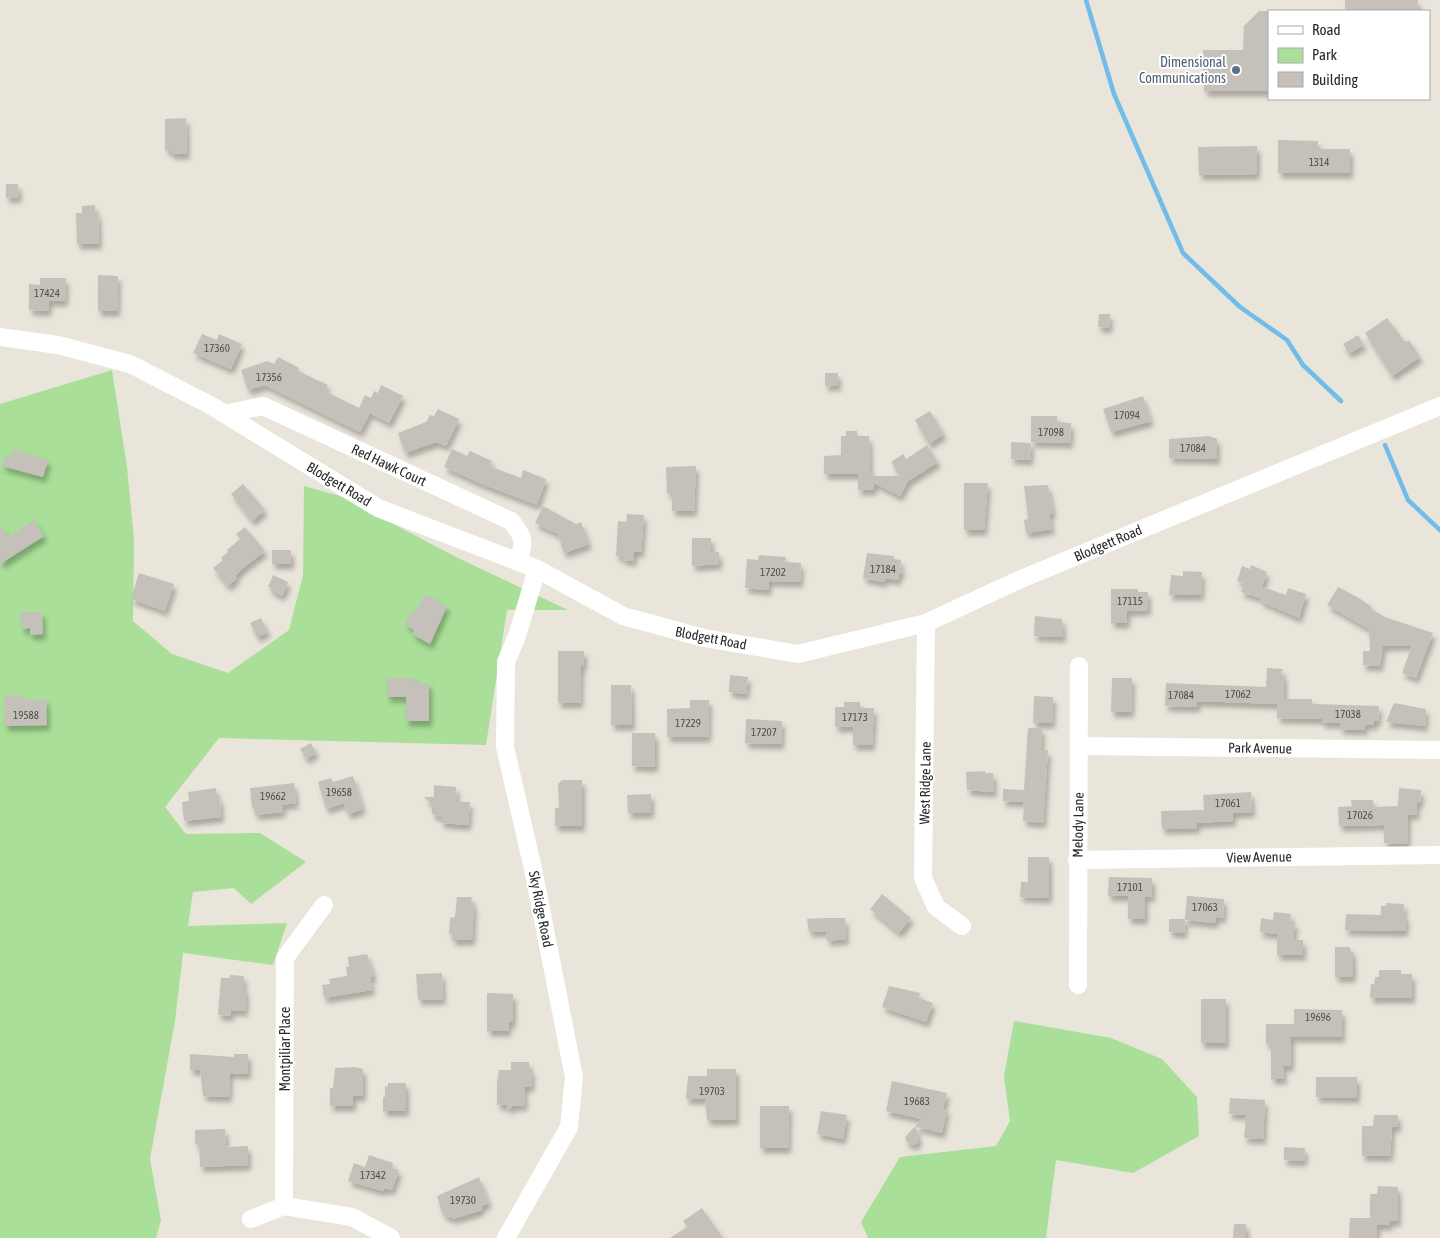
<svg xmlns="http://www.w3.org/2000/svg" width="1440" height="1238" font-family="'Asap Condensed',sans-serif">
	<style>
		.green { fill: #a9df98 }
		.lines { fill: none; stroke-linecap: round; stroke-linejoin: round }
		.stream { stroke: #71bce8; stroke-width: 4.5 }
		.building { fill: #c5c1ba; filter: url(#shadow) }
		.minor { stroke: #fff; stroke-width: 18 }
		.service-dot { fill: #5c6f8a; stroke: #fff; stroke-width: 2 }
		.labels { text-anchor: middle; dominant-baseline: central; stroke-width: 4; stroke-linejoin: round; paint-order: stroke }
		.number-label { font-size: 11px; fill: #4f4e4c }
		.service-label { font-size: 14px; fill: #4e5e75; stroke: #fff; text-anchor: end }
		.street-label { font-size: 14px; fill: #282828; stroke: #fff }
	</style>
	<defs>
		<filter id="shadow"><feDropShadow dx="3" dy="5.5" stdDeviation="2.5" flood-color="#0004"/></filter>
	</defs>
	<rect width="100%" height="100%" fill="#eae5da"/>
	<path class="green" d="M112 370 127 467 134 539 133 621 172 654 228 673 289 630 303 575 304 486 340 496 460 559 568 610H507L486 745 219 738 165 807 186 834 260 833 306 862 251 904 234 888 193 892 188 926 287 923 273 965 183 953 175 1021 150 1159 161 1220 156 1238H0V404Z
		M1014 1021 1111 1038 1162 1059 1197 1097 1199 1136 1133 1173 1056 1160 1046 1238H868L861 1222 900 1157 996 1146 1010 1121 1004 1076Z"/>
	<g class="lines">
		<path class="stream" d="M1086 0 1114 94 1183 253 1240 307 1287 340 1303 365 1341 401
			M1385 445 1408 500 1440 530"/>
	</g>
	<path class="building" d="M1345 0H1418L1417 11H1345Z
		M1259 11H1269V91H1204L1203 50H1243L1244 26Z
		M186 118 187 154H171V150H165V119Z
		M1278 140 1318 141V149H1350V173H1278Z
		M1257 146V174L1199 175 1198 147Z
		M6 184H18L19 197 6 198Z
		M95 205V213H98L99 244H77L76 213H82V206Z
		M98 275 118 276 117 311H98Z
		M40 278H66L65 301H49L48 311 29 310V284L40 285Z
		M1099 314H1110L1109 328 1098 327Z
		M1387 318 1405 342 1409 340 1420 357 1392 376 1365 333Z
		M202 334 217 340 219 334 242 344 231 369 193 353Z
		M1358 335 1364 345 1349 353 1343 344Z
		M278 357 299 368 298 371 328 385 325 391 359 408 365 395 371 398 374 391 378 393 381 385 403 396 389 423 370 413 360 432 265 385 248 390 241 370 267 361 274 364Z
		M825 373H838V385L825 386Z
		M1143 396 1151 421 1111 432 1103 409Z
		M438 409 459 419 446 446 436 442 405 453 398 433 426 422 430 415 434 416Z
		M930 411 944 434 929 444 915 420Z
		M1031 416H1057V422L1071 423 1070 443 1031 442Z
		M846 431H857V436H869L870 475 874 472V476H900L891 462 903 454 906 459 927 445 938 462 908 481 900 496 874 483V490H858V474H824V456L841 455V436H846Z
		M1209 436 1217 439V459L1169 458V439Z
		M1011 442 1031 443 1030 460 1011 459Z
		M13 449 48 460 43 477 2 466 5 456 11 458Z
		M452 449 467 456 470 451 492 461 489 466 521 478 523 470 546 479 537 505 482 484 444 467Z
		M696 466 694 511H672V493H667L666 467Z
		M964 483H988L984 530H964Z
		M243 484 265 510 252 521 231 494Z
		M1048 485 1053 513 1049 514 1052 529 1026 533 1024 520 1028 519 1024 486Z
		M543 506 576 524 581 522 589 544 564 553 558 534 535 523Z
		M627 514 644 515 641 552H634V561L623 560V557L616 556 618 521 626 522Z
		M34 520 44 536 0 564V525L8 537Z
		M245 527 265 551 243 568 235 576 237 578 228 586 213 568 223 560 221 558 228 552 227 550 240 539 236 534Z
		M692 538H711V552H719V564L692 566Z
		M272 550H291V564H272Z
		M867 553 894 556V559L901 560 900 568 903 572 899 574 898 580 885 578 884 582 863 578Z
		M759 555 786 557 785 562 801 563 800 582 769 581 768 590 745 588 747 559 758 560Z
		M1251 565 1267 572 1262 587 1286 595 1288 588 1306 594 1299 618 1260 601 1261 598 1241 592 1244 584 1237 581 1242 566 1250 569Z
		M1183 571 1202 572 1201 595H1169L1171 575 1183 576Z
		M139 573 174 584 165 611 131 599Z
		M273 575 288 582 282 596 270 590 271 588 268 587Z
		M1338 587 1359 598 1372 607 1371 609 1385 617 1433 633 1416 678 1402 673 1412 645 1383 646 1380 666 1363 665V651H1370L1369 629 1327 605Z
		M1111 589H1138V592H1148V610L1127 611V623H1111Z
		M425 594 447 606 430 644 412 634 414 630 405 624 412 611 415 613Z
		M20 612H42L43 634 30 635V628L22 629Z
		M1035 616 1062 619 1063 637 1034 636Z
		M261 618 268 632 257 637 250 623Z
		M558 651H584V666H581L580 703H558Z
		M1267 668 1283 669 1281 674 1284 676V699H1312V704L1379 706 1378 721H1374V725L1365 724V730L1340 729V723H1322V719L1277 718V704L1197 701V707L1165 706 1166 683 1266 687Z
		M730 675 748 677 746 694 729 692Z
		M387 678H414V683H429V721H406V697H387Z
		M1112 678H1132L1131 712H1111Z
		M611 685H631L632 725H611Z
		M4 696H20L24 697V700L46 699 47 725 5 726Z
		M1034 696 1053 697 1052 723H1033Z
		M690 700H709L708 737H667V709L690 708Z
		M844 702H860V708H874L872 745H853V727H835V707H844Z
		M1394 703 1426 709 1425 726 1386 722Z
		M746 719 782 721 781 744 745 743Z
		M1028 728H1042L1041 750H1048L1043 823 1023 821 1024 802 1003 801V789L1024 790Z
		M632 733H655V767L632 766Z
		M311 743 316 753 306 759 300 749Z
		M985 771V773H993L994 792 967 790 966 772Z
		M353 776 363 809 348 814 344 803 326 809 318 782 331 778 333 782Z
		M562 780H582V826H555V808H559L558 784Z
		M294 783 296 803 282 805 283 812 255 815V808H252L250 788Z
		M434 785 456 787 457 802H470L468 825 441 823V817L432 814V805L424 797H434Z
		M216 788 217 798H220L221 817 184 821 182 802 189 801 188 792Z
		M1399 788 1421 790 1420 803H1417L1416 815 1408 814 1407 844 1384 843V825L1339 826 1338 807 1352 806 1351 800H1373L1374 807 1398 806Z
		M1251 792 1252 812 1233 813V821L1197 823V828L1162 829 1161 811 1204 810 1203 795Z
		M651 794V813H628L627 795Z
		M1028 857H1049V898L1020 897 1021 882H1028Z
		M1109 877 1152 878V897L1145 896V919H1128V896H1108Z
		M882 894 911 918 899 933 870 909Z
		M1187 896 1224 899 1223 918 1216 917 1215 923 1185 920 1184 933 1169 932V919H1185Z
		M457 897H472L471 903H474L472 940H452V934H449L450 918 455 917Z
		M1386 903 1404 904 1403 915H1406L1405 931 1345 930 1346 914 1381 915V906H1386Z
		M1274 912 1291 914 1290 922H1295L1293 940H1303V955H1277V934L1260 932 1261 918 1273 920Z
		M823 918H845L846 939 827 941 826 931 809 932 807 919Z
		M1335 947H1350L1351 952H1353V977H1335Z
		M367 954 374 976 370 977 372 990 324 998 322 985 330 984 329 979 347 976 346 967H349L348 957Z
		M1379 970H1401V974H1412V998H1370L1371 984H1374L1375 977H1379Z
		M442 973 443 999 418 1000 416 974Z
		M230 975 244 976 243 989H246L245 1011 231 1010V1016L218 1015 221 978H230Z
		M889 986 920 993 919 998 933 1003 926 1022 882 1007Z
		M487 993 513 994V1022H509L508 1031H487Z
		M1201 999H1226V1043H1201Z
		M1294 1009 1342 1010V1037H1291V1066H1283L1284 1079H1271V1044H1266V1024H1294Z
		M190 1054 234 1057V1054H248V1074L230 1073 229 1097 203 1096 200 1070H190Z
		M511 1062H529V1070L532 1069 531 1087H524L525 1105 512 1106 509 1110 506 1105H497V1082L499 1070H511Z
		M354 1067 363 1069V1096H353V1106H330V1088H333L335 1068Z
		M707 1069H736V1120H707L705 1099H686L688 1076H707Z
		M1316 1077H1357V1098L1316 1097Z
		M892 1081 947 1093 943 1109H947L942 1133 916 1127 919 1140 915 1145 907 1143 905 1137 922 1119 886 1111Z
		M388 1083H406V1111H383V1097H385V1086L388 1087Z
		M1230 1098 1265 1100 1263 1139 1244 1138 1246 1115 1229 1114Z
		M760 1106H789L788 1148H760Z
		M821 1111 847 1115 843 1139 817 1134Z
		M1374 1115H1398V1127H1392L1390 1156H1362V1126H1373Z
		M225 1129 226 1147 248 1146V1165L200 1167 199 1144H195V1130Z
		M1284 1147 1305 1148 1304 1161 1284 1160Z
		M369 1155 393 1163 392 1168 399 1170 392 1190 384 1188 383 1191 348 1181 354 1163 365 1167Z
		M479 1177 489 1203 481 1206 482 1210 453 1219 451 1216 447 1218 446 1214 443 1215 437 1196Z
		M1378 1186 1398 1187V1221H1389L1390 1225H1377V1238H1349L1350 1218H1370V1194H1377Z
		M702 1208 723 1238H670L687 1227 683 1221Z
		M1234 1224H1246V1238H1233Z"/>
	<g class="lines">
		<path class="minor" d="M0 337 58 345 130 364 210 405 378 508 537 569 623 616 704 638 798 654 926 623 1021 579 1440 406
			M224 414 263 406 511 521C524 537 526 543 517 561
			M926 623 923 878 936 907 962 926
			M1080 746 1440 750
			M1077 860 1440 855
			M1078 985 1079 666
			M284 1206 285 958 324 905
			M251 1219 284 1206 352 1217 391 1238
			M506 1238 569 1127 574 1077 533 869 505 747 506 662 517 636 537 569"/>
	</g>
	<circle class="service-dot" cx="1236" cy="70" r="5"/>
	<g class="labels">
		<g class="number-label">
			<text x="1319" y="162">1314</text>
			<text x="47" y="293">17424</text>
			<text x="217" y="348">17360</text>
			<text x="269" y="377">17356</text>
			<text x="1127" y="415">17094</text>
			<text x="1051" y="432">17098</text>
			<text x="1193" y="448">17084</text>
			<text x="883" y="569">17184</text>
			<text x="773" y="572">17202</text>
			<text x="1130" y="601">17115</text>
			<text x="1238" y="694">17062</text>
			<text x="1181" y="695">17084</text>
			<text x="1348" y="714">17038</text>
			<text x="26" y="715">19588</text>
			<text x="855" y="717">17173</text>
			<text x="688" y="723">17229</text>
			<text x="764" y="732">17207</text>
			<text x="339" y="792">19658</text>
			<text x="273" y="796">19662</text>
			<text x="1228" y="803">17061</text>
			<text x="1360" y="815">17026</text>
			<text x="1130" y="887">17101</text>
			<text x="1205" y="907">17063</text>
			<text x="1318" y="1017">19696</text>
			<text x="712" y="1091">19703</text>
			<text x="917" y="1101">19683</text>
			<text x="373" y="1175">17342</text>
			<text x="463" y="1200">19730</text>
		</g>
		<g class="service-label">
			<text x="1226" y="62">Dimensional<tspan x="1226" dy="16">Communications</tspan></text>
		</g>
		<g class="street-label">
			<text transform="translate(389 465) rotate(25)">Red Hawk Court</text>
			<text transform="translate(339 484) rotate(31)">Blodgett Road</text>
			<text transform="translate(1108 543) rotate(-23)">Blodgett Road</text>
			<text transform="translate(711 638) rotate(11)">Blodgett Road</text>
			<text transform="translate(1260 748) rotate(1)">Park Avenue</text>
			<text transform="translate(925 783) rotate(-89)">West Ridge Lane</text>
			<text transform="translate(1078 825) rotate(-89)">Melody Lane</text>
			<text transform="translate(1259 857) rotate(-1)">View Avenue</text>
			<text transform="translate(541 909) rotate(79)">Sky Ridge Road</text>
			<text transform="translate(285 1049) rotate(-90)">Montpiliar Place</text>
		</g>
	</g>
	<rect x="1268" y="10" width="162" height="90" fill="#ffffff" stroke="#a9a9a9"/>
	<rect x="1278" y="26" width="25" height="8" fill="#ffffff" stroke="#a9a9a9"/>
	<text x="1312" y="35" font-size="15" fill="#282828">Road</text>
	<rect x="1278" y="48" width="25" height="15" fill="#a9df98" stroke="#a9a9a9"/>
	<text x="1312" y="60" font-size="15" fill="#282828">Park</text>
	<rect x="1278" y="72" width="25" height="15" fill="#c5c1ba" stroke="#a9a9a9"/>
	<text x="1312" y="85" font-size="15" fill="#282828">Building</text>
</svg>
